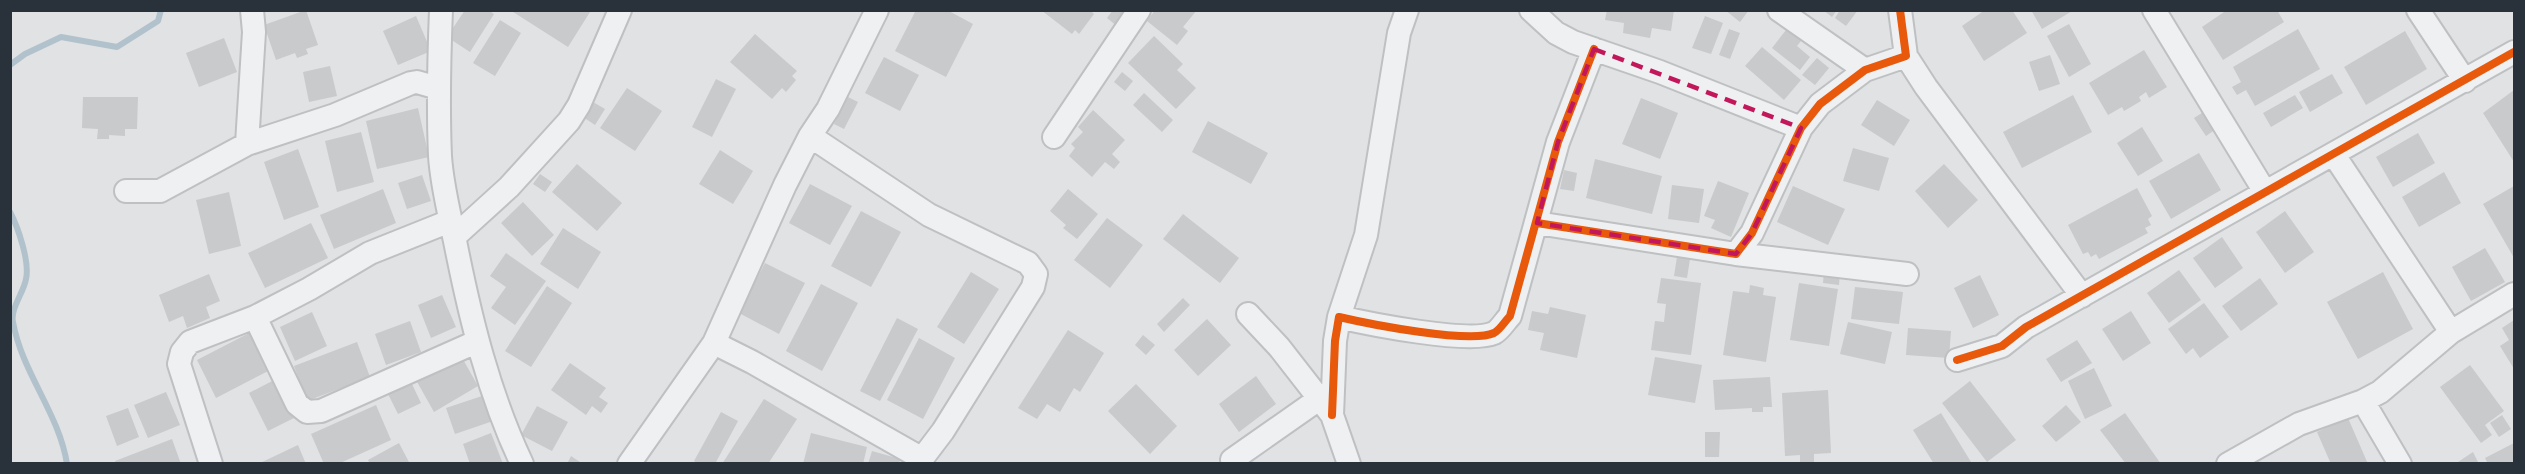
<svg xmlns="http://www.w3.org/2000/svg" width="2525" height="474" font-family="Arial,sans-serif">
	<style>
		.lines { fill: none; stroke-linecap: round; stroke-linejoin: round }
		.stream { stroke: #b1c2cc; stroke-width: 6 }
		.building { fill: #c8cacc }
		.minor-casing { stroke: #bec0c2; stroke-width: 26 }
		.minor { stroke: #eff0f1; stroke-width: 22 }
		.cycleway-casing { stroke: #edf1f4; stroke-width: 11 }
		.cycleway { stroke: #e8590c; stroke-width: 8 }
		.marked { fill: none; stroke: #c2185b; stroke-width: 4.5; stroke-dasharray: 12 8; stroke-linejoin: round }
	</style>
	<rect width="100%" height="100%" fill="#e0e2e4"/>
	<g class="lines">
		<path class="stream" d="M10 65 25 54 61 37 117 47 158 21 161 10
			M10 212C18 227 30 262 26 279 24 292 10 309 13 322 22 373 59 413 67 464"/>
	</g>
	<path class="building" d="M306 10 318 45 306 49 308 54 297 58 295 53 276 60 264 25Z
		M465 10H488L494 14 470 52 447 37Z
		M510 10H587L590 12 568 47Z
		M916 10H947L973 24 946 77 895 51Z
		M1041 10H1090L1094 14 1079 34 1075 30 1072 34Z
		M1113 10H1123L1128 14 1118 27 1107 18Z
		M1155 10H1197L1183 27 1188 31 1177 45 1147 21Z
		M1607 10H1674L1671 31 1652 28 1650 38 1623 33 1624 23 1605 20Z
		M1725 10H1749L1740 22Z
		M1823 10H1837L1832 17Z
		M1840 10H1858L1846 26 1835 18Z
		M1985 10H2012L2027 33 1984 61 1962 26Z
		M2031 10H2074L2042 29Z
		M2227 10H2277L2284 22 2223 60 2202 27Z
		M416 16 431 51 398 65 383 31Z
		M1705 16 1723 23 1711 54 1692 48Z
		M500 20 521 33 495 76 473 63Z
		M1793 21 1808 32 1797 46 1810 57 1800 70 1772 48Z
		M2069 24 2091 64 2069 77 2047 36Z
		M1729 29 1740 33 1730 59 1719 55Z
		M2298 29 2320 69 2255 106 2246 90 2237 95 2232 87 2241 82 2233 67Z
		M2405 31 2427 69 2366 105 2344 67Z
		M755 34 797 71 792 76 796 80 786 92 782 88 772 99 730 62Z
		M1154 36 1183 64 1177 70 1196 88 1176 109 1128 63Z
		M224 38 237 72 199 87 186 53Z
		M1762 47 1801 80 1784 100 1745 66Z
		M2144 50 2167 87 2149 98 2146 92 2139 97 2141 101 2124 111 2122 107 2108 115 2089 83Z
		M2050 55 2060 84 2039 91 2029 62Z
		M884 57 919 75 900 111 865 93Z
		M1817 58 1829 68 1815 85 1802 75Z
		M330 66 337 96 309 102 303 72Z
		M1122 72 1133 81 1125 91 1114 82Z
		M2332 74 2343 93 2310 112 2299 92Z
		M716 79 736 89 712 137 692 127Z
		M627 88 662 111 635 151 600 128Z
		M2514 90V162L2483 113Z
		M1144 93 1173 120 1162 132 1133 105Z
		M2073 95 2092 132 2022 168 2003 132Z
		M2295 95 2303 108 2271 127 2263 113Z
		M83 97H138L137 129H125V136L109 135V139H97L98 129 82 128Z
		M848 97 858 102 844 129 834 124Z
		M1641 98 1678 113 1660 159 1622 144Z
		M1877 100 1910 120 1894 146 1861 125Z
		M593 102 605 109 595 125 583 117Z
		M418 108 429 157 377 169 366 121Z
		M1093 110 1125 140 1112 154 1120 162 1114 169 1105 162 1092 177 1069 156 1075 148 1071 144 1083 132 1078 127Z
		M2205 111 2216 129 2206 136 2194 118Z
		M1208 121 1268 153 1251 184 1192 152Z
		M2142 127 2163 161 2138 176 2117 143Z
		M361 132 374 182 337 192 325 141Z
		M2418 133 2435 163 2393 187 2376 157Z
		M1853 148 1889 158 1879 191 1843 181Z
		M298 149 319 207 284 220 264 162Z
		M720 150 753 171 733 204 699 184Z
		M2199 153 2221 190 2171 219 2149 181Z
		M1595 159 1662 176 1652 214 1586 198Z
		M577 164 622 203 597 231 552 192Z
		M1944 164 1978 200 1948 228 1915 191Z
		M1564 170 1577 173 1574 191 1560 189Z
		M2444 172 2461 203 2419 227 2402 197Z
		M540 174 552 182 545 192 533 184Z
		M422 175 431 201 407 209 398 183Z
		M1718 181 1749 193 1731 237 1711 228 1715 220 1704 216Z
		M810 184 852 206 830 245 789 223Z
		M1672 185 1704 189 1699 223 1668 219Z
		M1793 186 1845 209 1828 245 1777 222Z
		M2514 186V258L2483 204Z
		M2137 188 2152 216 2148 219 2151 225 2145 228 2148 233 2099 259 2096 254 2091 257 2088 252 2083 254 2068 225Z
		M383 189 396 223 334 249 320 215Z
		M1068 189 1098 214 1077 239 1063 228 1066 225 1050 211Z
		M229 192 241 246 209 254 196 200Z
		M523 202 554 235 532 256 501 223Z
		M861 211 901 232 871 287 831 266Z
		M2285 211 2314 252 2285 273 2256 232Z
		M1183 214 1239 258 1220 283 1163 239Z
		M1107 218 1143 245 1110 288 1074 260Z
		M311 223 328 258 265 288 248 253Z
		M563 228 601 252 578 289 540 264Z
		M2222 237 2243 268 2215 288 2193 258Z
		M2485 248 2505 282 2471 301 2452 267Z
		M506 253 546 281 515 325 491 308 506 287 490 276Z
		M1677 257 1690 259 1687 278 1674 276Z
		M765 263 805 283 779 334 739 313Z
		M2179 270 2201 300 2169 323 2147 293Z
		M1824 271 1840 272 1839 285 1823 283Z
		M971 272 999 289 964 344 937 327Z
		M2383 272 2413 329 2358 359 2327 302Z
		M209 274 220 301 206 307 210 318 187 328 183 316 169 322 159 295Z
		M1980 275 1999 315 1973 328 1954 288Z
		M1661 278 1701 283 1691 355 1651 350 1655 321 1664 322 1666 304 1657 303Z
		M2260 278 2278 304 2241 331 2222 306Z
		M1799 283 1838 289 1829 346 1790 340Z
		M821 284 858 303 822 371 786 351Z
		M1750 285 1764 288 1763 295 1776 297 1766 362 1723 355 1733 291 1749 293Z
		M547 286 572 303 531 367 505 351Z
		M1855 287 1903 292 1899 324 1851 319Z
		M442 295 456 327 431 338 418 305Z
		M1183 298 1190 305 1164 332 1157 324Z
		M2204 303 2229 337 2200 358 2193 348 2186 354 2168 329Z
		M1550 307 1586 315 1577 358 1540 350 1544 333 1528 330 1532 311 1548 314Z
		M2131 311 2151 343 2123 361 2102 329Z
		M312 312 327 346 295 361 280 327Z
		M897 318 918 329 880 401 860 391Z
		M1207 319 1231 345 1198 376 1174 350Z
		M2514 320V369L2500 346 2509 340 2502 328Z
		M410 321 421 352 386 365 375 334Z
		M1848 322 1892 332 1885 364 1840 354Z
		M1908 328 1951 331 1949 358 1906 355Z
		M1068 330 1104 353 1080 392 1074 388 1060 412 1047 404 1037 419 1018 408Z
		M253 331 272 369 216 398 197 360Z
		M1143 335 1155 345 1146 355 1135 345Z
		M919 338 955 358 923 419 887 400Z
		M2077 340 2092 363 2061 382 2046 359Z
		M357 342 370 377 307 401 294 366Z
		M460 354 478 386 434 412 416 380Z
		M1655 357 1702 365 1695 403 1648 395Z
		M570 363 606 388 599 397 608 403 601 413 592 406 586 415 551 390Z
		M2470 365 2504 411 2485 425 2492 435 2481 443 2440 387Z
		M2094 368 2112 406 2085 419 2068 381Z
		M1256 376 1276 404 1239 432 1219 404Z
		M1770 377 1772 407H1763V412H1752V408L1715 410 1713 380Z
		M276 379 296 417 268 431 249 393Z
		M1970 381 2016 440 1987 462 1942 403Z
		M411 382 421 403 398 414 388 394Z
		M1136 384 1177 426 1150 454 1108 411Z
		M1828 390 1831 453 1814 454V462L1800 463V455L1785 456 1782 393Z
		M166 392 180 425 148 438 134 405Z
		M485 395 493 421 455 434 446 408Z
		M764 399 797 419 768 464H722Z
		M376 405 391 440 338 464H324L311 434Z
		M2066 405 2081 422 2056 442 2042 426Z
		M537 406 568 422 552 451 521 435Z
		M128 408 139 437 117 446 106 416Z
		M721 412 738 421 715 464H698L694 461Z
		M1941 413 1971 462 1968 464H1934L1913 430Z
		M2125 413 2161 464H2126L2100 430Z
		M2502 415 2511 429 2499 437 2490 423Z
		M2348 418 2368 464H2331L2317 432Z
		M1705 432H1720L1719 457H1705Z
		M491 433 503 464H470L463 444Z
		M811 433 867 447 863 464H803Z
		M172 439 181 464H116L115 461Z
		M399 443 410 464H370L368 460Z
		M2514 443V464H2488L2485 458Z
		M298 445 306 464H258Z
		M872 451 900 459 899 464H868Z
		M2473 452 2479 464H2455Z
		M571 456 583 464H567Z"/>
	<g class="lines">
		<defs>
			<path id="minor" d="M441 10C439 59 438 108 440 156 442 187 450 216 456 246 471 321 489 394 522 464
				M1531 10 1556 33 1573 42 1660 72 1801 128
				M1779 10 1865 70
				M2154 10 2265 192
				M2418 10 2465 81
				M1906 56 1926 87 2082 296
				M810 136 929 215 1028 263 1036 274 1033 287 943 431 918 464
				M1054 137 1139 10
				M247 144 254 32 252 10
				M2334 155 2451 332
				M126 191H160L247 144 335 115 411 83 417 82 438 88
				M1537 223 1736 254 1752 233 1801 128 1820 104 1865 70 1906 56 1900 10
				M454 237 509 187 569 121 579 105 620 10
				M1736 254 1907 274
				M1248 314 1279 347 1332 415 1349 464
				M255 317 297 404 307 412 321 411 476 342
				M1339 317 1366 235 1399 33 1407 10
				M714 343 785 185 810 136 828 109 877 10
				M1957 360 2002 346 2026 327 2514 52
				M2363 401 2400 464
				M1332 415 1335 341 1339 317C1369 324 1470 344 1494 333 1500 330 1505 321 1510 316L1558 142 1594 49
				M1232 460 1319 399
				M211 464 179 364 182 352 190 342 255 317 309 289 370 253 450 221
				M629 464 714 343 752 362 921 458
				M2228 464 2299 424 2363 401 2380 392 2451 332 2514 294"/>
		</defs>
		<use href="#minor" class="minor-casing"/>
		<use href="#minor" class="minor"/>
		<defs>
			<path id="cycleway" d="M1537 223 1736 254 1752 233 1801 128 1820 104 1865 70 1906 56 1900 10
				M1957 360 2002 346 2026 327 2514 52
				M1332 415 1335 341 1339 317C1369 324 1470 344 1494 333 1500 330 1505 321 1510 316L1558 142 1594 49"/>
		</defs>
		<use href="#cycleway" class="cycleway-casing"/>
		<use href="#cycleway" class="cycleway"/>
	</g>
	<path class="marked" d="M1594 49 1801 128 1752 233 1736 254 1537 223 1558 142Z"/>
	<rect width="2525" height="474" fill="none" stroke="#29323b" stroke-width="24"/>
</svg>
